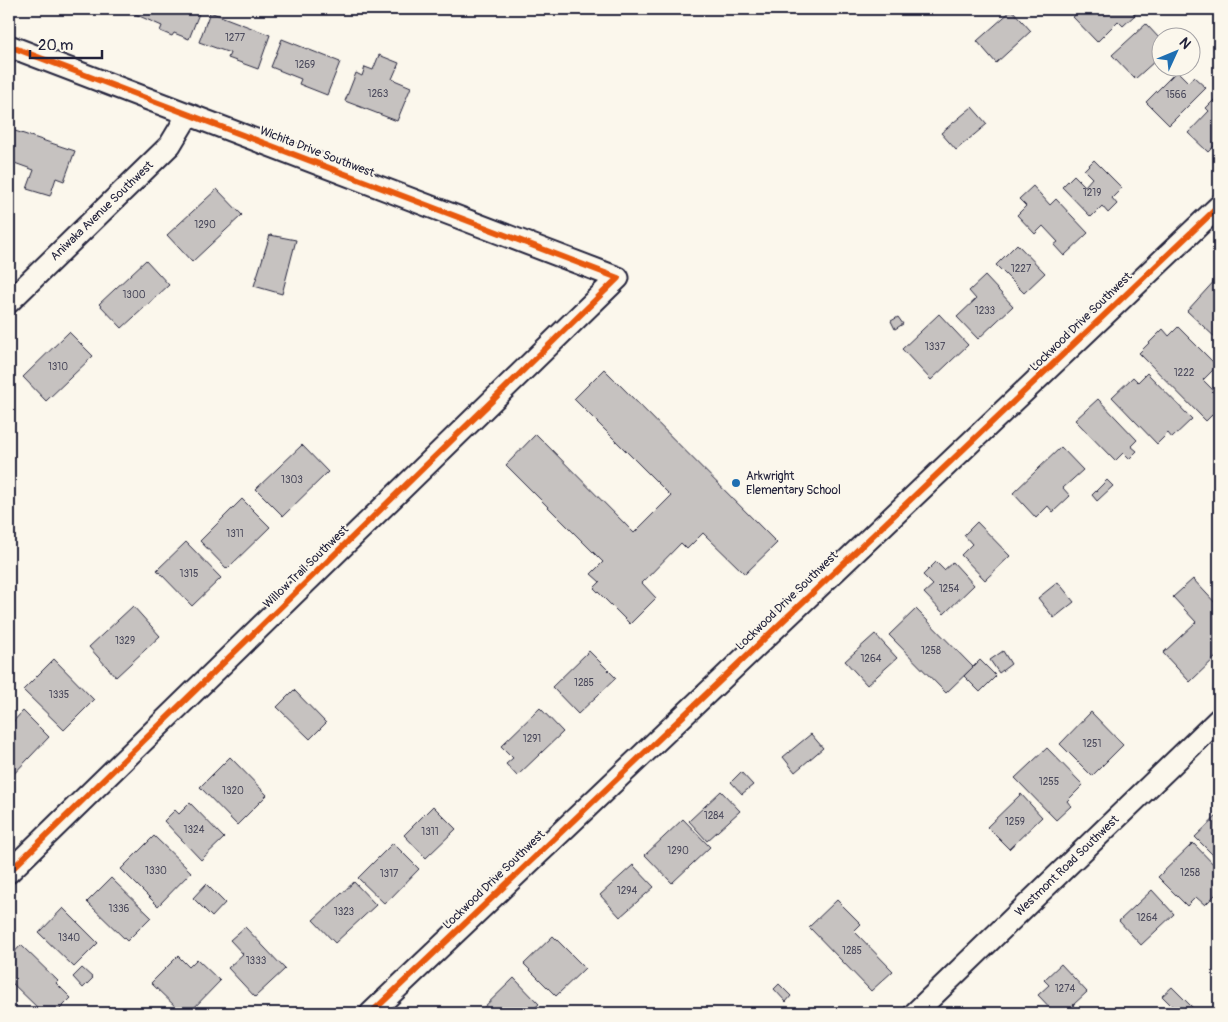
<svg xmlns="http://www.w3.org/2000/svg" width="1228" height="1022" font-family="Pangolin,sans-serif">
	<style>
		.building { fill: #c6c2c0; stroke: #22223b }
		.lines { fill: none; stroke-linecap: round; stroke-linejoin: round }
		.street-casing { stroke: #22223b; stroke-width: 25 }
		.street { stroke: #fbf7ec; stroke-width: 21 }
		.cycleway-casing { stroke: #fbf7ec; stroke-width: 9 }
		.cycleway { stroke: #e8590c; stroke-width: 6 }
		.poi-dot { fill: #1f6fb2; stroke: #fbf7ec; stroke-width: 2 }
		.labels { text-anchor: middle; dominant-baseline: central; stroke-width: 4; stroke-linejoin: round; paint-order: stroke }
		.number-label { font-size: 10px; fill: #4b4a5c }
		.street-label { font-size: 12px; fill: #22223b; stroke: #fbf7ec }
		.poi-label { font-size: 12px; fill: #22223b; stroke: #fbf7ec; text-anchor: start }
	</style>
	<rect width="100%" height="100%" fill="#fbf7ec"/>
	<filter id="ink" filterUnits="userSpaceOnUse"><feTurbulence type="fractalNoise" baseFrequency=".02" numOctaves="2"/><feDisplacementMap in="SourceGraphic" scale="10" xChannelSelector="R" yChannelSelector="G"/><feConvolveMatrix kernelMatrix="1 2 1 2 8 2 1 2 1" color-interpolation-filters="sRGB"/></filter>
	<g filter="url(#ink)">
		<path class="building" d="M129 9H196L200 11 189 39 174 33 172 36 160 31 162 26 128 11Z
			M1082 9H1130L1135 15 1123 26 1118 21 1097 42 1073 17Z
			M1012 10 1031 31 996 63 977 41Z
			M210 12 270 35 258 69 228 58 230 53 199 42Z
			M1146 24 1160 39V61L1158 64 1155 61 1135 79 1112 55Z
			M282 39 340 62 327 95 299 84 301 79 271 67Z
			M379 55 399 63 392 79 411 87 397 121 345 101 356 73 362 76 365 67 373 70Z
			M1177 71 1188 82 1194 77 1206 88 1169 125 1146 102Z
			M1215 99 1219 103V141L1208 152 1188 133 1209 111 1206 108Z
			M972 107 987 124 956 150 941 133Z
			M9 129 75 151 64 181 56 178 50 196 27 189 34 170 9 161Z
			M1094 160 1122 188 1112 198 1117 204 1108 213 1102 206 1091 217 1062 187 1074 175 1085 186 1092 178 1084 170Z
			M1033 186 1050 205 1056 199 1088 233 1064 256 1054 245 1058 242 1043 226 1035 234 1017 215 1026 206 1019 199Z
			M217 189 242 215 192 262 167 235Z
			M270 235 296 240 282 294 254 286Z
			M1017 244 1045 273 1024 293 996 265Z
			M146 260 169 285 122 328 99 304Z
			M985 276 1013 306 978 339 957 317 976 299 969 291Z
			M1218 277 1219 338 1218 340 1187 311Z
			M939 314 968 345 931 380 902 349Z
			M898 317 903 324 895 329 891 321Z
			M1178 327 1217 366 1203 380 1219 396V408L1206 421 1139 353 1163 329 1169 336Z
			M69 332 93 356 46 401 23 377Z
			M604 369 777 543 745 574 703 533 687 549 681 543 642 583 656 598 630 624 594 588 600 582 591 574 603 562 506 465 536 434 634 533 671 496 574 399Z
			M1147 373 1192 419 1172 438 1168 433 1157 444 1112 397 1133 377 1138 382Z
			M1098 399 1137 440 1131 446 1137 451 1129 459 1123 453 1115 461 1075 420Z
			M302 445 328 472 283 516 256 489Z
			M1061 447 1083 470 1063 488 1070 496 1053 512 1048 506 1036 518 1013 493Z
			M1107 480 1113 486 1097 501 1092 495Z
			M242 499 270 527 227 569 200 541Z
			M977 522 1010 556 985 580 961 555 972 544 964 535Z
			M186 542 221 578 192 606 157 570Z
			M936 562 944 570 953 562 974 585 944 614 924 593 933 585 923 575Z
			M1193 579 1219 607V654L1190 682 1163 653 1196 622 1173 597Z
			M1058 582 1074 602 1054 618 1038 598Z
			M133 606 160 636 116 677 89 647Z
			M916 609 973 667 946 693 889 635Z
			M875 634 897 658 867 685 845 661Z
			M589 651 616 678 578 714 552 687Z
			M1003 651 1011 664 999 673 990 660Z
			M54 659 94 700 64 730 23 690Z
			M980 660 996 676 980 692 964 676Z
			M294 690 326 723 310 739 277 707Z
			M540 708 563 732 517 776 506 764 513 758 501 746Z
			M23 711 49 737 9 779V726Z
			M1091 712 1123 745 1092 776 1060 744Z
			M811 734 823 748 795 772 783 757Z
			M1047 748 1083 785 1067 801 1071 806 1056 820 1015 778Z
			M230 757 267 795 237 825 200 787Z
			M741 772 753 785 742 794 731 782Z
			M721 791 740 811 707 841 689 821Z
			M1021 794 1042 817 1009 849 987 827Z
			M190 803 224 838 201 860 164 821 175 810 179 814Z
			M433 806 456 829 426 858 404 835Z
			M1219 814V855L1216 858 1195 837Z
			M683 819 710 847 672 883 645 855Z
			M154 836 191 872 158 906 121 869Z
			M393 843 419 869 385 904 358 878Z
			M1193 843 1219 870V891L1205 905 1196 897 1187 906 1158 877Z
			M633 865 654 887 620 917 600 895Z
			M111 878 151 917 127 941 87 902Z
			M354 882 376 905 335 943 313 920Z
			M206 884 225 903 212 917 193 898Z
			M1152 890 1174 914 1141 945 1119 921Z
			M837 900 861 924 854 931 893 971 871 991 809 927Z
			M63 908 98 943 74 967 39 933Z
			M245 927 285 969 255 997 228 968 243 954 230 940Z
			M553 936 585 968 556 996 524 964Z
			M21 945 58 981 56 983 71 998 56 1013H43L9 980V958Z
			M178 956 189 967 197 959 220 981 189 1013H182L151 983Z
			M1061 964 1087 992 1073 1005 1078 1011 1076 1013H1055L1038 995 1049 985 1044 980Z
			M82 968 93 978 83 988 73 977Z
			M514 978 539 1004 529 1013H482L480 1011Z
			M779 984 791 996 786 1002 774 989Z
			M1172 987 1193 1008 1188 1013H1179L1162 996Z"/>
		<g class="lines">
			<defs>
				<path id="street" d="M9 46 618 278 9 872
					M9 302 170 145 188 115
					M371 1013 1219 206
					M915 1013 1219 719"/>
			</defs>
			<use href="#street" class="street-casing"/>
			<use href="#street" class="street"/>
			<defs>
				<path id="cycleway" d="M9 46 618 278 9 872
					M371 1013 1219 206"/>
			</defs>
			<use href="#cycleway" class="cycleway-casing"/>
			<use href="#cycleway" class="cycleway"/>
		</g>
	</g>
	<circle class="poi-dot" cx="736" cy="483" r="5"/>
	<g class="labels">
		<g class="number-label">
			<text x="235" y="38">1277</text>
			<text x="305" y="65">1269</text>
			<text x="378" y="94">1263</text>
			<text x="1176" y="95">1566</text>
			<text x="1092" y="193">1219</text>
			<text x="205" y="225">1290</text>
			<text x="1021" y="269">1227</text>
			<text x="134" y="295">1300</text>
			<text x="985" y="311">1233</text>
			<text x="935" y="347">1337</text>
			<text x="58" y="367">1310</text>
			<text x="1184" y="373">1222</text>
			<text x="292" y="480">1303</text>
			<text x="235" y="534">1311</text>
			<text x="189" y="574">1315</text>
			<text x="949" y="589">1254</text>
			<text x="125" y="641">1329</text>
			<text x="931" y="651">1258</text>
			<text x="871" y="659">1264</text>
			<text x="584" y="683">1285</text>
			<text x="59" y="695">1335</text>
			<text x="532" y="739">1291</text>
			<text x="1092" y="744">1251</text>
			<text x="1049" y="782">1255</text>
			<text x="233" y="791">1320</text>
			<text x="714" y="816">1284</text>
			<text x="1015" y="822">1259</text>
			<text x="194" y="830">1324</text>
			<text x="430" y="832">1311</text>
			<text x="678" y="851">1290</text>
			<text x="156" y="871">1330</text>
			<text x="1190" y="873">1258</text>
			<text x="389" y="874">1317</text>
			<text x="627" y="891">1294</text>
			<text x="119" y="909">1336</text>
			<text x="344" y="912">1323</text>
			<text x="1147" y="918">1264</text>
			<text x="69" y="938">1340</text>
			<text x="852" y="951">1285</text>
			<text x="256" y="961">1333</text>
			<text x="1065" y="989">1274</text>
		</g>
		<g class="street-label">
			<text transform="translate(317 152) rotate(21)">Wichita Drive Southwest</text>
			<text transform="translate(102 211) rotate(-44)">Aniwaka Avenue Southwest</text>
			<text transform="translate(1081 322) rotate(-44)">Lockwood Drive Southwest</text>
			<text transform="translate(306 567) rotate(-44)">Willow Trail Southwest</text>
			<text transform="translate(787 601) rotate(-44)">Lockwood Drive Southwest</text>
			<text transform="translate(1067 866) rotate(-44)">Westmont Road Southwest</text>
			<text transform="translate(494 880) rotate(-44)">Lockwood Drive Southwest</text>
		</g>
		<g class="poi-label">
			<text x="746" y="476">Arkwright<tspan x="746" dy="14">Elementary School</tspan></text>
		</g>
	</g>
	<rect width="1228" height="1022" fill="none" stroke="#fbf7ec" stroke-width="30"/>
	<rect x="15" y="15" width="1198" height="992" fill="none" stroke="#22223b" stroke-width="2" filter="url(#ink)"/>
	<g transform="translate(1176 52) rotate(46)"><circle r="24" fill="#fbf7ec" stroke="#a4a2a5"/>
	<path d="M0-4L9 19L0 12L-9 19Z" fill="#1f6fb2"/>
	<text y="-8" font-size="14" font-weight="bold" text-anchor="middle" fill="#22223b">N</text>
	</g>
	<path d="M30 50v8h72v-8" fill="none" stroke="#22223b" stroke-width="2.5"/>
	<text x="38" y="50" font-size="15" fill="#22223b" stroke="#fbf7ec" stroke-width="4" paint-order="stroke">20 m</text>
</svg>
